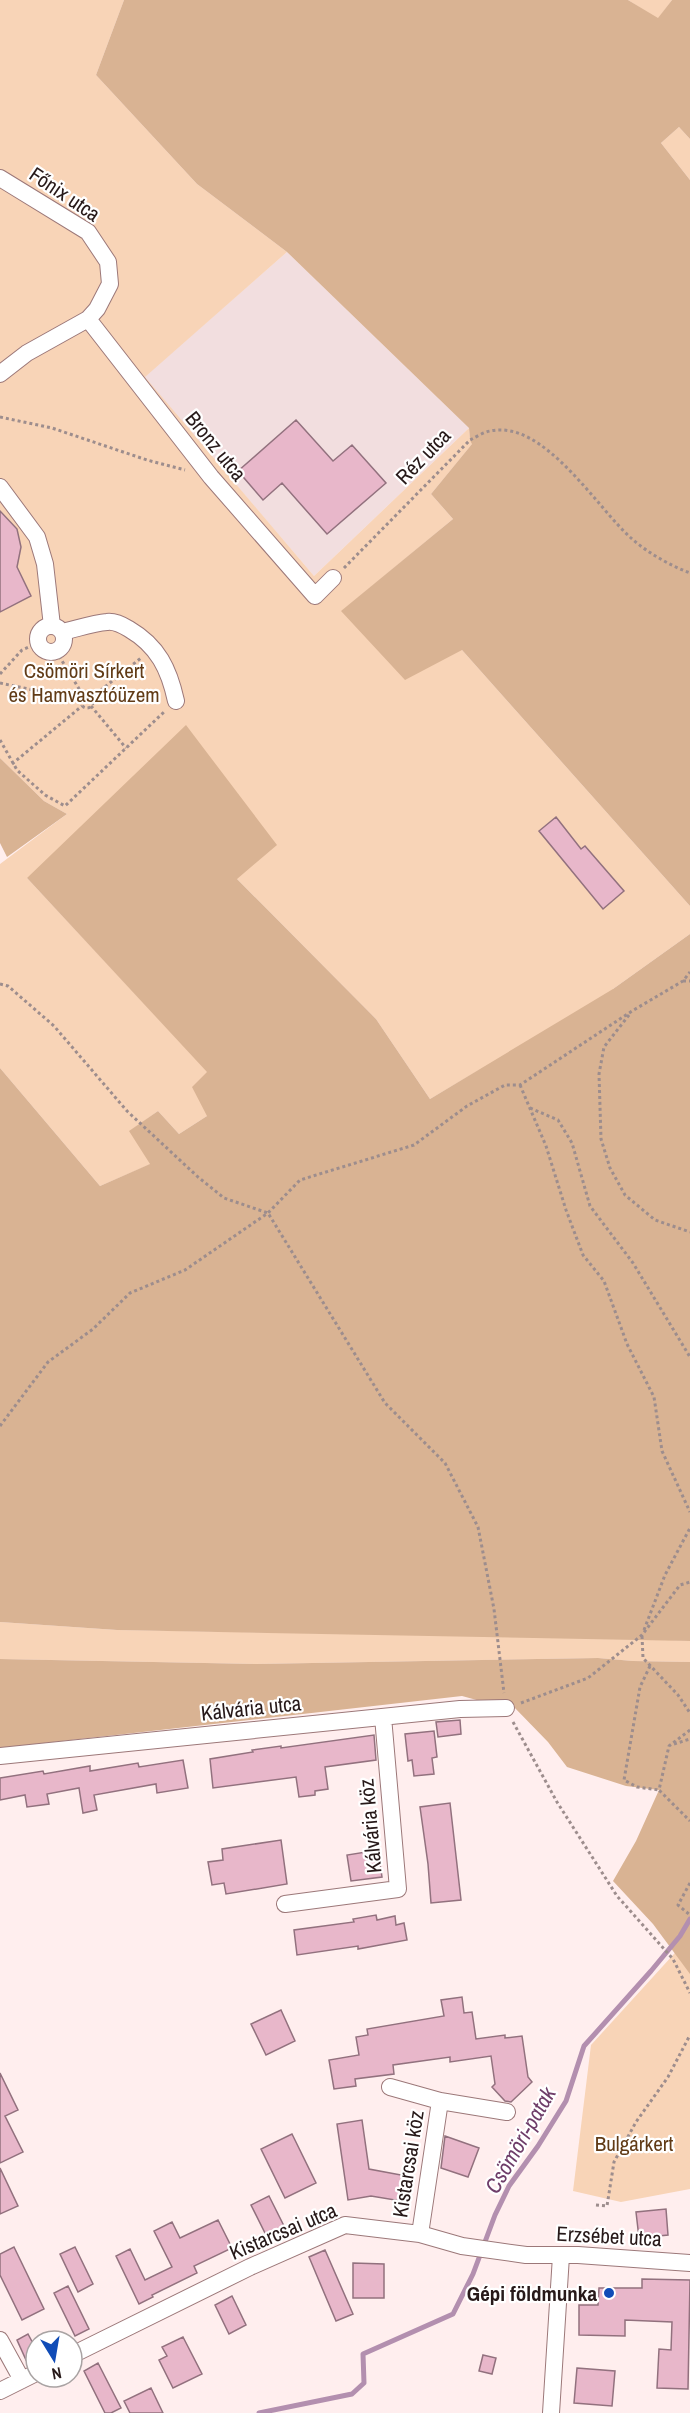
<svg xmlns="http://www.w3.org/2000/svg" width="690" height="2413" font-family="'Archivo Narrow',sans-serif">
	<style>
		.built { fill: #f2dedf }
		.green { fill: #f8d4b7 }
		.forest { fill: #d9b393 }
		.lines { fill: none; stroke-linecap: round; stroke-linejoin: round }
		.stream { stroke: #b38faf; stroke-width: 5 }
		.building { fill: #e8b7ca; stroke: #92717e; stroke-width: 1.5 }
		.minor-casing { stroke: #9c7879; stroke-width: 18 }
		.path { stroke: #9d8d8d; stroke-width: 3; stroke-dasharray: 3 3; stroke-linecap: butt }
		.minor { stroke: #fff; stroke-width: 16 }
		.poi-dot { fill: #104cb7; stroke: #fff; stroke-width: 2 }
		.labels { text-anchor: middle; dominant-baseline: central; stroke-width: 4.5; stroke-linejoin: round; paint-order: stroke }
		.street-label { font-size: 21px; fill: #271919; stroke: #fff }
		.park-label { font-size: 21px; fill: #613b16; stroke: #fff }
		.poi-label { font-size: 21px; font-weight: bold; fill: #271919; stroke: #fff; text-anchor: end }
		.water-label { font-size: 22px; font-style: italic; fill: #6f3e6a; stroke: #fff }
	</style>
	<rect width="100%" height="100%" fill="#fee"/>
	<path class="built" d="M287 252 469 428 314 576 144 377Z"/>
	<path class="green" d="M0 0H124L96 75 197 184 287 252 145 377 314 576 469 428 470 440 473 443 431 494 453 519 342 611 462 650 690 906V934L613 989 652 1639 690 1641V1662L633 1661 598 1658 256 1664 0 1659V1622L117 1630 624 1638 479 1070 430 1099 376 1019 237 879 27 878 208 1072 207 1116 179 1134 158 1111 130 1131 151 1164 100 1186 0 1068V864L67 814 44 801 0 758Z
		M628 0H672L658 19Z
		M679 127 690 139V180L661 143Z
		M683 1944 690 1952V2189L621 2202 573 2191 591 2045Z"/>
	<path class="forest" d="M124 0H628L658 18 672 0H690V139L679 127 661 143 690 180V906L462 650 405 680 341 611 453 519 431 494 472 444 470 440 469 428 287 252 197 184 96 75Z
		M186 725 277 845 237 879 376 1019 430 1099 613 989 690 934V1641L117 1630 0 1622V1068L100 1186 150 1164 129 1131 158 1111 179 1134 207 1116 192 1087 207 1072 27 878Z
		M0 758 44 801 67 814 7 857 0 843Z
		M598 1658 633 1661 690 1662V1974L653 1924 613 1881 636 1841 659 1790 626 1786 567 1767 548 1742 513 1706 506 1708 462 1696 0 1748V1659L256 1664Z"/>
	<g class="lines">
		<path class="stream" d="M259 2413 352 2394 364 2383 363 2354 453 2314 473 2274 495 2215 509 2186 538 2146 566 2101 584 2046 651 1971 680 1936 690 1919"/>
	</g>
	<path class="building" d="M296 420 333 461 352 445 386 483 327 534 282 483 263 500 238 471Z
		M0 511 17 529 21 547 17 567 31 596 0 612Z
		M556 817 581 849 585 846 624 891 603 909 539 831Z
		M460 1720 461 1734 438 1737 436 1722Z
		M434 1731 437 1757 432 1758 434 1774 414 1776 412 1760 408 1761 405 1734Z
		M374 1735 376 1760 325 1767 328 1789 315 1791V1795L299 1797 296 1777 213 1788 210 1759 253 1752 252 1750 281 1746V1748Z
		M183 1760 188 1788 157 1793 156 1784 94 1795 97 1810 83 1813 79 1788 47 1794 49 1804 27 1807 25 1795 0 1800V1778L43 1771 44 1774 90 1766V1771L138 1763 139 1767Z
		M450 1803 461 1900 431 1903 428 1864 420 1807Z
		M281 1840 287 1884 226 1894 224 1883 212 1885 208 1862 223 1860 222 1849Z
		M378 1850 382 1877 351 1881 347 1855Z
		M376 1915 377 1920 395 1916 396 1925 404 1923 407 1940 358 1949V1946L297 1955 294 1930 354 1922 353 1919Z
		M462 1997 464 2013 472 2012 476 2039 505 2035V2038L522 2036 528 2077 532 2082 511 2102 505 2101 492 2087 495 2084 491 2056 450 2062V2057L393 2065 394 2074 355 2079 356 2086 334 2089 329 2060 359 2055 356 2037 368 2035 367 2029 444 2016 441 2000Z
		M281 2010 295 2041 266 2055 251 2024Z
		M0 2073 18 2110 5 2116 23 2152 0 2163Z
		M362 2120 369 2169 412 2177 407 2202 371 2196 348 2200 337 2124Z
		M292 2134 316 2183 285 2198 261 2149Z
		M445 2136 479 2148 468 2177 441 2168Z
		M0 2168 18 2206 0 2214Z
		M269 2196 286 2230 268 2239 251 2205Z
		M666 2209 668 2235 639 2238 636 2212Z
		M218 2220 232 2248 194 2266 197 2273 152 2295 153 2297 139 2304 116 2256 130 2249 145 2280 172 2267 154 2231 172 2222 180 2238Z
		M14 2247 44 2309 22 2320 0 2275V2254Z
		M75 2247 93 2284 78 2292 60 2254Z
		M325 2250 353 2314 336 2321 309 2257Z
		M353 2263 384 2264V2298H353Z
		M642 2279 690 2280 688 2389 657 2388 659 2349 671 2350 672 2322 625 2320V2336L579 2335V2305H598L599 2288H642Z
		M68 2286 89 2329 75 2336 54 2293Z
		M232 2296 246 2325 229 2334 215 2305Z
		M28 2334 36 2349V2355L26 2360 17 2340Z
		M183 2337 202 2374 173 2388 159 2360 167 2356 162 2347Z
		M483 2355 496 2358 492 2374 479 2371Z
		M98 2363 121 2408 111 2413H105L84 2371Z
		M577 2368 615 2371 612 2406 574 2403Z
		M151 2388 163 2413H130L124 2401Z"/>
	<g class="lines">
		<defs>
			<path id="minor" d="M0 178 88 232 108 262 110 284 97 309 88 319 27 353 0 374
				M88 319 211 477 315 596 333 578
				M0 487 37 537 45 564 52 626
				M38 639a13 13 0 1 1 26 0a13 13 0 1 1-26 0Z
				M62 632C76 629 93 623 107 622 114 621 124 626 129 629 158 646 169 669 176 701
				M0 1756 460 1709 506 1708
				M285 1904 398 1889 383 1717
				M390 2087 440 2101
				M420 2234 440 2101 507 2112
				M0 2340 22 2380
				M72 2355 250 2267 345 2225 420 2234 462 2246 526 2255H578L690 2263
				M0 2391 36 2373
				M551 2413 561 2256"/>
		</defs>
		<use href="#minor" class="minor-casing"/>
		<path class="path" d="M0 417 52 428 147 460 185 470
			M344 568 470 440C476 437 484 432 490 431 544 419 597 508 631 538 648 553 669 565 690 573
			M56 651 84 697
			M0 674 22 650 38 643
			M0 683 81 700
			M81 702a6 6 0 1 1 12 0a6 6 0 1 1-12 0Z
			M91 698 141 658
			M91 706 126 748
			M0 740 17 770 45 795 65 806 164 712
			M12 764 82 706
			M683 981H690
			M0 984 8 986 54 1026 127 1111 198 1177 224 1198 268 1213 385 1403 445 1463 478 1527 494 1609 504 1693
			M629 1015 604 1047 599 1074 601 1139 610 1168 625 1195 655 1220 690 1232
			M520 1085 546 1146 566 1210 583 1255 604 1281 627 1344 654 1397 662 1451 690 1512
			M530 1108 558 1120 572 1143 590 1206 633 1263 690 1357
			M0 1426 48 1362 93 1329 130 1293 185 1270 268 1213 300 1180 414 1145 467 1106 505 1085H520L632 1011 683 981 690 972
			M644 1630 665 1575 690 1528
			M642 1636 643 1658 678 1695 690 1713
			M650 1666 640 1687 624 1780 637 1787 659 1790
			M521 1703 588 1678 642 1635 680 1585 690 1582
			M513 1722 557 1802 617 1896 673 1959 690 1993
			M690 1730 669 1746 659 1790 690 1821
			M674 1744 690 1739
			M690 1883 678 1905 690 1915
			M596 2205 607 2206 614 2162 636 2122 668 2077 690 2035"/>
		<use href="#minor" class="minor"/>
	</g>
	<circle class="poi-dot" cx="609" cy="2293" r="6"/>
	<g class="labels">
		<g class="street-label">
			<text transform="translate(65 194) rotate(34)">Főnix utca</text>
			<text transform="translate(216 446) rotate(51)">Bronz utca</text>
			<text transform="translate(423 456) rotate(-46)">Réz utca</text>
			<text transform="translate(251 1708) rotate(-6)">Kálvária utca</text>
			<text transform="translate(370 1826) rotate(-95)">Kálvária köz</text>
			<text transform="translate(408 2164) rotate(-81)">Kistarcsai köz</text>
			<text transform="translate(283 2231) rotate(-23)">Kistarcsai utca</text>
			<text transform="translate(609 2236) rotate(3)">Erzsébet utca</text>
		</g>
		<g class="park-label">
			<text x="84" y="670">Csömöri Sírkert<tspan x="84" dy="24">és Hamvasztóüzem</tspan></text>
			<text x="634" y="2143">Bulgárkert</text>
		</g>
		<g class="poi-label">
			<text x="597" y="2293">Gépi földmunka</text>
		</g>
		<g class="water-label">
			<text transform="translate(520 2140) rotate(-60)">Csömöri-patak</text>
		</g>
	</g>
	<g transform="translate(54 2359) rotate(169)"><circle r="28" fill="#ffffff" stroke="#a9a3a3" stroke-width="1.5"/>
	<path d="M0-4.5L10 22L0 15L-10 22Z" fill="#104cb7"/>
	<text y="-9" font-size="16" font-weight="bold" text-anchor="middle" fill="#271919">N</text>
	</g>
</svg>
